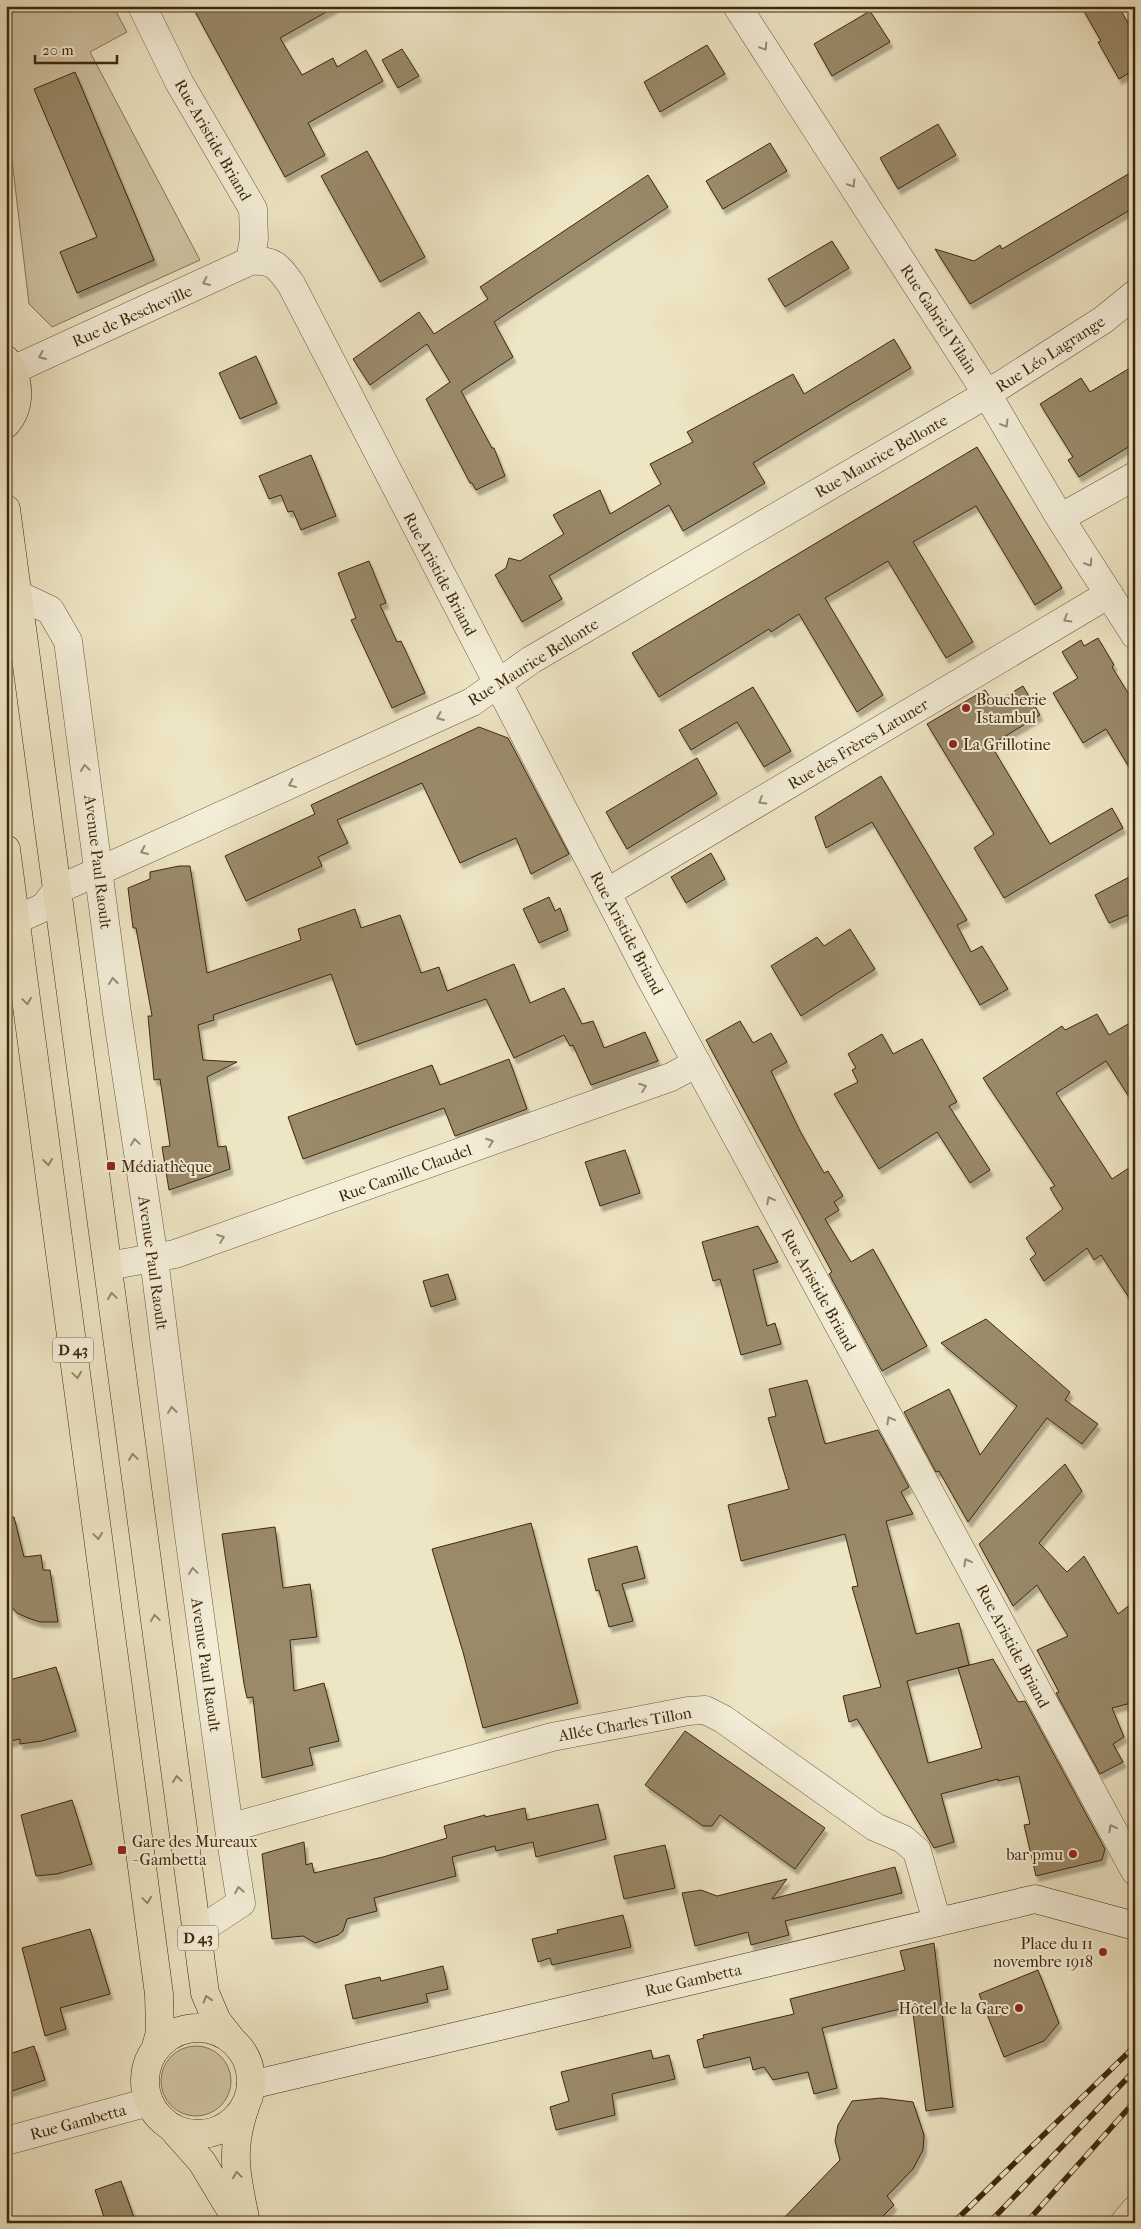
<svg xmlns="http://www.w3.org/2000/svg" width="1141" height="2229" font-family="'IM FELL French Canon',serif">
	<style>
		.green { fill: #d0c5a4; stroke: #887656 }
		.building { fill: #9a8a6a; stroke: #3f2809; filter: url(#shadow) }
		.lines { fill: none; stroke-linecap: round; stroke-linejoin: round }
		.minor-casing { stroke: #6b5738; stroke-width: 29 }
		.secondary-casing { stroke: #3f2809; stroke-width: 29 }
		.primary-casing { stroke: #3f2809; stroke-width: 29 }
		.minor { stroke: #f4eed9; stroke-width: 28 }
		.secondary { stroke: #f4eed9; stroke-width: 28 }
		.primary { stroke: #eee5c4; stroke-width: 28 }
		.rail-casing { stroke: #3f2809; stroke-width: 5.5 }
		.rail { stroke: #f4eed9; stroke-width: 4; stroke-dasharray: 11; stroke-linecap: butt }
		.oneway { stroke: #9a8b71 }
		.oneway2 { stroke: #968666 }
		.poi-dot { fill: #8f2418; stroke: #f4eed9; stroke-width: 2 }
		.labels { text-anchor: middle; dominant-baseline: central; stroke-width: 4; stroke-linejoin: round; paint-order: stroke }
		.shield { fill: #f4eed9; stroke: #756347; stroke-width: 1 }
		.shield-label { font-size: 15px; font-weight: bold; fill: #3f2809 }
		.street-label { font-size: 16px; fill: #3f2809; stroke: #f4eed9 }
		.poi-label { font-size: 16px; fill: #3f2809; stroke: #f4eed9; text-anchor: start }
	</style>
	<defs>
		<filter id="shadow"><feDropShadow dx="3" dy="5.5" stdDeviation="1" flood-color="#0004"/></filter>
	</defs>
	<rect width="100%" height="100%" fill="#eee5c4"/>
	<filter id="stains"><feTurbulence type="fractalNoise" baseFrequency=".004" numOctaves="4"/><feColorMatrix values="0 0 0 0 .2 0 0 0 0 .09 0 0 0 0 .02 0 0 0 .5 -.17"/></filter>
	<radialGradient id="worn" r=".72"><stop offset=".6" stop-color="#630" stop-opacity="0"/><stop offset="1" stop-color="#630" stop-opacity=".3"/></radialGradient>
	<path class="green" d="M6 6H113L127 32 90 52 200 260 52 327 29 304 6 109Z
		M161 2081a35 35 0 1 1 70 0a35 35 0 1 1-70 0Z"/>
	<path class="building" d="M192 6H337L280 38 302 75 333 58 337 67 366 50 383 81 308 123 325 155 285 177Z
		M1081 6H1118L1135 35V69L1119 79 1098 42 1101 41Z
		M870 11 890 42 832 76 814 44Z
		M707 45 725 74 660 112 644 82Z
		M402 49 419 76 398 88 382 60Z
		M75 72 154 260 77 293 60 252 97 237 34 89Z
		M938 124 956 155 898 189 880 158Z
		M770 143 787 171 723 209 706 181Z
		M367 151 425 257 380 282 321 176Z
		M1135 170V207L970 304 935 249 974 261 1000 245 1002 249Z
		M648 175 668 207 494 322 513 357 461 391 492 448H494L505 476 476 490 472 483H470L426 399 450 382 427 344 370 385 353 359 419 312 434 334 488 299 480 287Z
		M832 241 849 268 785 307 768 279Z
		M894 339 911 368 753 463 765 483 683 531 669 505 549 576 562 599 522 622 495 575 506 568 509 558 520 561 564 534 553 515 600 490 610 514 661 484 650 464 693 442 687 432 793 374 804 394Z
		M256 356 277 403 240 419 219 373Z
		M1135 365V443L1079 477 1068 460 1073 457 1040 404 1081 378 1090 392Z
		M977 447 1062 588 1035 605 976 506 913 542 973 642 946 658 888 561 825 598 883 695 857 712 799 614 771 632 769 629 659 697 632 653Z
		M311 455 336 516 301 530 293 511 288 512 281 495 269 499 259 476Z
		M369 561 386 603 380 605 397 642 401 641 425 693 392 708 351 620 356 618 338 573Z
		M1098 638 1114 665 1112 667 1135 704V777L1106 729 1083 743 1053 693 1078 678 1062 652 1081 640 1084 646Z
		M1023 686 1040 715 991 745 1050 844 1112 808 1123 828 1004 898 974 848 994 834 927 724 985 690 994 703Z
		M753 687 791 751 764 767 737 722 691 750 679 730Z
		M479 727 508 738 569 854 531 874 516 838 460 863 422 783 337 820 348 843 318 857 322 866 246 901 225 856 315 814 311 805Z
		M697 758 717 794 627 849 606 812Z
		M881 776 967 920 957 925 971 952 982 946 1008 989 980 1005 872 822 826 848 815 817Z
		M711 853 725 879 686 903 671 877Z
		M179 866H190L207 973 301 940 298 929 355 909 361 928 400 915 421 973 439 967 447 991 514 964 530 1003 564 988 582 1024 593 1021 604 1048 645 1032 658 1061 591 1085 573 1045 570 1046 564 1035 514 1058 486 999 356 1045 331 974 213 1015 214 1020 198 1025 203 1060 237 1062 207 1077 218 1147 226 1146 230 1169 169 1190 162 1147 170 1146 160 1079 154 1080 148 1016H152L136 928H133L128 888 150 879V872Z
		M1135 874V912L1109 923 1095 895Z
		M549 897 555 911 560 908 568 930 539 943 523 909Z
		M850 929 875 969 801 1016 771 966 817 937 824 946Z
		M1097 1014 1109 1035 1135 1020V1042L1129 1046 1135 1057V1106L1106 1061 1056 1093 1112 1179 1135 1164V1307L1101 1255 1094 1260 1087 1248 1044 1281 1030 1259 1036 1254 1026 1238 1063 1209 1050 1188 1055 1186 983 1078 1062 1026 1065 1030Z
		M740 1021 753 1043 771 1033 787 1062 771 1071 800 1131 824 1173 828 1171 843 1196 834 1202 839 1210 825 1219 851 1262 873 1249 927 1346 882 1371 829 1274 832 1272 706 1040Z
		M882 1034 893 1054 922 1039 957 1102 949 1106 990 1170 970 1183 937 1132 879 1169 834 1094 858 1082 852 1070 856 1068 848 1054Z
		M509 1059 527 1109 455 1136 444 1108 303 1159 288 1117 432 1065 440 1085Z
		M625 1150 640 1193 600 1206 585 1162Z
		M758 1226 778 1262 753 1270 767 1326 775 1323 781 1344 741 1355 720 1279 713 1281 702 1242Z
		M448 1274 456 1299 431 1307 423 1281Z
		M986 1319 1070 1392 1065 1400 1098 1424 1082 1444 1047 1418 968 1522 939 1471 936 1472 904 1412 949 1389 980 1455 1017 1406 941 1343Z
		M807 1380 825 1444 878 1430 909 1487 901 1492 913 1514 886 1521 916 1634 959 1623 969 1665 907 1681 928 1763 982 1748 958 1668 993 1659 1018 1702 1025 1701 1105 1849 1102 1860 1036 1876 1024 1825 1030 1824 1019 1776 998 1781V1779L941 1794 954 1842 934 1848 857 1719 849 1722 843 1696 881 1687 852 1587 858 1586 845 1534 741 1561 728 1505 789 1489 768 1418 776 1416 769 1389Z
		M1065 1464 1082 1491 1039 1543 1067 1572 1084 1556 1118 1614 1135 1601V1702L1112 1708 1124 1737 1113 1744 1123 1762 1100 1774 1056 1693 1059 1692 1037 1650 1068 1636 1037 1585 1013 1606 979 1544Z
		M14 1517 24 1557 41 1555 43 1570H50L58 1622H40L28 1618 17 1613 6 1601V1518Z
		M531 1523 578 1703 483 1728 463 1652 432 1549Z
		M275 1527 283 1588 310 1584 317 1637 290 1640 294 1691 324 1683 339 1741 309 1748 313 1765 262 1778 253 1697 247 1698 244 1684 222 1534Z
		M637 1546 645 1578 622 1584 633 1621 609 1627 599 1590 596 1591 588 1559Z
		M56 1667 76 1731 42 1741 20 1744V1739L6 1742V1681Z
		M685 1731 825 1828 795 1869 720 1815 712 1826H703L645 1785Z
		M72 1800 92 1864 57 1874 36 1876 21 1815Z
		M598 1804 606 1839 536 1857 533 1842 496 1851 495 1846 452 1857 456 1876 374 1898 377 1911 347 1919 343 1931 338 1935 315 1943 303 1936 272 1939 262 1854 304 1842 306 1865 312 1863 314 1873 383 1857 447 1838 444 1826 485 1815V1817L525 1808 527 1820Z
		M665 1845 675 1888 624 1899 614 1856Z
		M895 1867 902 1893 785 1921 789 1935 751 1945 748 1932 695 1946 682 1893 701 1890 717 1896 787 1879 772 1899Z
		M623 1915 631 1947 552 1965 550 1958 538 1962 532 1939 558 1933 557 1930Z
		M90 1929 110 1994 60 2008 66 2029 45 2036 22 1948Z
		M934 1943 953 2107 926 2111 912 2006 822 2028 837 2088 814 2094 808 2072 773 2080 764 2067 753 2070 750 2057 704 2068 697 2040 704 2038 703 2035 794 2014 790 1999 905 1970 900 1951Z
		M443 1966 448 1989 426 1994 428 2002 353 2019 345 1985 380 1977 381 1981Z
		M1038 1970 1059 2023 1044 2041 1004 2057 979 1994Z
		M34 2046 45 2080 6 2093V2055Z
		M651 2050 653 2059 669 2055 675 2079 612 2094 615 2115 556 2130 550 2107 569 2101 561 2072Z
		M881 2098 913 2102 924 2135 923 2150 913 2169 887 2196 894 2205 876 2223H779L840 2160 835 2141 838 2125 852 2101Z
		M121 2181 136 2223H106L95 2190Z"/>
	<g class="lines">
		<defs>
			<path id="minor" d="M142 6 179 82 253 209 254 239 250 261
				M737 6 987 394 1060 518 1135 635
				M250 261C273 259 278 266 291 284L650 977 1135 1871
				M13 370 250 261
				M1060 518 1135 476
				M18 595 50 610 68 641 117 1013 154 1259 188 1528 229 1828 241 1903 197 1932
				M606 893 1109 594
				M16 920 44 907 57 890 472 702 531 660 987 394 1103 320 1135 294
				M108 1266 175 1254 671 1077 697 1063
				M229 1828 552 1737 688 1711 705 1710 723 1719 875 1827 903 1839 917 1851 937 1922
				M6 2141 149 2102
				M1124 2223 1135 2210"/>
			<path id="secondary" d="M251 2085 1035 1899 1135 1926"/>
			<path id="primary" d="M6 360C20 378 22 406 6 424
				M6 509 205 1993 217 2021 232 2040
				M6 849 159 1994 160 2033 155 2050
				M145 2081a53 53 0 1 1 106 0a53 53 0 1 1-106 0Z
				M245 2107C229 2152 237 2178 246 2223
				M171 2127 202 2162 238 2222"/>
		</defs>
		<use href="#minor" class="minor-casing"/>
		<use href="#secondary" class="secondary-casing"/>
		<use href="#primary" class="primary-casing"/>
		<use href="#minor" class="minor"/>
		<use href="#secondary" class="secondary"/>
		<use href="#primary" class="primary"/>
		<defs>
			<path id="rail" d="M953 2223 1135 2046
				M989 2223 1135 2070
				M1026 2223 1135 2101"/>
		</defs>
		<use href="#rail" class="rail-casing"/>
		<use href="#rail" class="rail"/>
	</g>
	<defs><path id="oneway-chevron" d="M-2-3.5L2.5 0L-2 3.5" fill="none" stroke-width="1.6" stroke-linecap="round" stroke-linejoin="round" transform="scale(1.25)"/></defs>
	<g class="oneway">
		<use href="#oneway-chevron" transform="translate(764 47) rotate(57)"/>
		<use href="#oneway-chevron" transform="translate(852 184) rotate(57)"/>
		<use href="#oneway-chevron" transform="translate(206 282) rotate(156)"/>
		<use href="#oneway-chevron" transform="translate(42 356) rotate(156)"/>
		<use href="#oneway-chevron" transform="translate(1005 424) rotate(59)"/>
		<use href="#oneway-chevron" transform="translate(1089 563) rotate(57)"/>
		<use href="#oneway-chevron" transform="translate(1067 619) rotate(149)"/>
		<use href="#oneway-chevron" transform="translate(440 717) rotate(156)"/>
		<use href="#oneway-chevron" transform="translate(85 768) rotate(-98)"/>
		<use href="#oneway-chevron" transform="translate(292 784) rotate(156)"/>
		<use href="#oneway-chevron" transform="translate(762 801) rotate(149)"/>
		<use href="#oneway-chevron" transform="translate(144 851) rotate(156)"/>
		<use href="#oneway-chevron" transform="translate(113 981) rotate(-97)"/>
		<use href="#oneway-chevron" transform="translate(643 1087) rotate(-20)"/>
		<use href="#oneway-chevron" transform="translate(135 1142) rotate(-98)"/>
		<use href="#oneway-chevron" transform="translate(490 1142) rotate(-20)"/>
		<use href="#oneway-chevron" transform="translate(770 1200) rotate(-118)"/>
		<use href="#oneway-chevron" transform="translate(221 1238) rotate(-20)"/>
		<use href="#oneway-chevron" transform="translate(172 1410) rotate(-97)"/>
		<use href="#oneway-chevron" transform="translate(890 1420) rotate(-119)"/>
		<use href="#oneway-chevron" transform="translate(967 1562) rotate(-118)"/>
		<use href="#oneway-chevron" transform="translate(193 1571) rotate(-98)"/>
		<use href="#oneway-chevron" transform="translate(1112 1828) rotate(-118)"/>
		<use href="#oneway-chevron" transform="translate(239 1890) rotate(-100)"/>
	</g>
	<g class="oneway2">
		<use href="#oneway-chevron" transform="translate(27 1001) rotate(82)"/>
		<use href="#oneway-chevron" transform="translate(48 1162) rotate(83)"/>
		<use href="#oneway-chevron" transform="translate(112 1296) rotate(-98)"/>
		<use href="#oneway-chevron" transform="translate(77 1375) rotate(82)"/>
		<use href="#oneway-chevron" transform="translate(133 1457) rotate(-98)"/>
		<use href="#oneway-chevron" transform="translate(98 1536) rotate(82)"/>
		<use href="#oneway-chevron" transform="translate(155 1618) rotate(-98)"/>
		<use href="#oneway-chevron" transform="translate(177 1779) rotate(-98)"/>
		<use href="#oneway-chevron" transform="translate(147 1900) rotate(82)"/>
		<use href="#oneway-chevron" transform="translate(207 1999) rotate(-107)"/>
		<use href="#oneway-chevron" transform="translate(237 2175) rotate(-98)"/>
	</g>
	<g class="poi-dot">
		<circle cx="966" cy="708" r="5"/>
		<circle cx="953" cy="744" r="5"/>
		<rect x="106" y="1161" width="10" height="10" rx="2.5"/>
		<rect x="117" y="1845" width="10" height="10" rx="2.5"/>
		<circle cx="1073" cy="1854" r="5"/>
		<circle cx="1103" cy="1952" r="5"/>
		<circle cx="1019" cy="2008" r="5"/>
	</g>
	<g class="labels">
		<g class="shield">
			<rect x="53" y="1337.5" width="40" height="25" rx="4"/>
			<rect x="178" y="1925.5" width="40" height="25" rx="4"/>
		</g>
		<g class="shield-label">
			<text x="73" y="1350">D 43</text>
			<text x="198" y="1938">D 43</text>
		</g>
		<g class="street-label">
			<text transform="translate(213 140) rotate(60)">Rue Aristide Briand</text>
			<text transform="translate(132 316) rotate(-24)">Rue de Bescheville</text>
			<text transform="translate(939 319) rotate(57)">Rue Gabriel Vilain</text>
			<text transform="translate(1050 354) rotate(-33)">Rue Léo Lagrange</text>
			<text transform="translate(881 456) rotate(-30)">Rue Maurice Bellonte</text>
			<text transform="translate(440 574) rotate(62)">Rue Aristide Briand</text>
			<text transform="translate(533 662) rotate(-32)">Rue Maurice Bellonte</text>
			<text transform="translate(858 744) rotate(-31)">Rue des Frères Latuner</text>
			<text transform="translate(98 862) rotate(83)">Avenue Paul Raoult</text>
			<text transform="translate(627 933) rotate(62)">Rue Aristide Briand</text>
			<text transform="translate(405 1173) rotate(-20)">Rue Camille Claudel</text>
			<text transform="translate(153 1263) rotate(82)">Avenue Paul Raoult</text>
			<text transform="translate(819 1290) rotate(61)">Rue Aristide Briand</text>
			<text transform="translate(1013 1646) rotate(62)">Rue Aristide Briand</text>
			<text transform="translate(206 1665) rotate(82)">Avenue Paul Raoult</text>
			<text transform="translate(625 1724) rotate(-10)">Allée Charles Tillon</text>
			<text transform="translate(693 1980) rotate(-13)">Rue Gambetta</text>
			<text transform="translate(78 2122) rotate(-15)">Rue Gambetta</text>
		</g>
		<g class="poi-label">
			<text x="976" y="699">Boucherie<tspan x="976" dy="18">Istambul</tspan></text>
			<text x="963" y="744">La Grillotine</text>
			<text x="121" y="1166">Médiathèque</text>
			<text x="132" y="1841">Gare des Mureaux<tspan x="132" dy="18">- Gambetta</tspan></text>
			<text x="1063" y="1854" text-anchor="end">bar pmu</text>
			<text x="1093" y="1943" text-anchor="end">Place du 11<tspan x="1093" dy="18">novembre 1918</tspan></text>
			<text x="1009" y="2008" text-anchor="end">Hôtel de la Gare</text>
		</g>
	</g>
	<rect width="1141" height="2229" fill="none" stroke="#eee5c4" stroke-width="25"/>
	<rect x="8" y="8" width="1126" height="2214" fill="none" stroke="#3f2809" stroke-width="2.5"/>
	<rect x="12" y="12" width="1116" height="2204" fill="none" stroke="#3f2809"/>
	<path d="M35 55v8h82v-8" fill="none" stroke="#3f2809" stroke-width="2.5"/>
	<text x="42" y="55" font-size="15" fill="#3f2809" stroke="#f4eed9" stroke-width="4" paint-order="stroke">20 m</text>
	<rect width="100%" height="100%" filter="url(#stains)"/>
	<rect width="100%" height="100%" fill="url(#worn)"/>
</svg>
